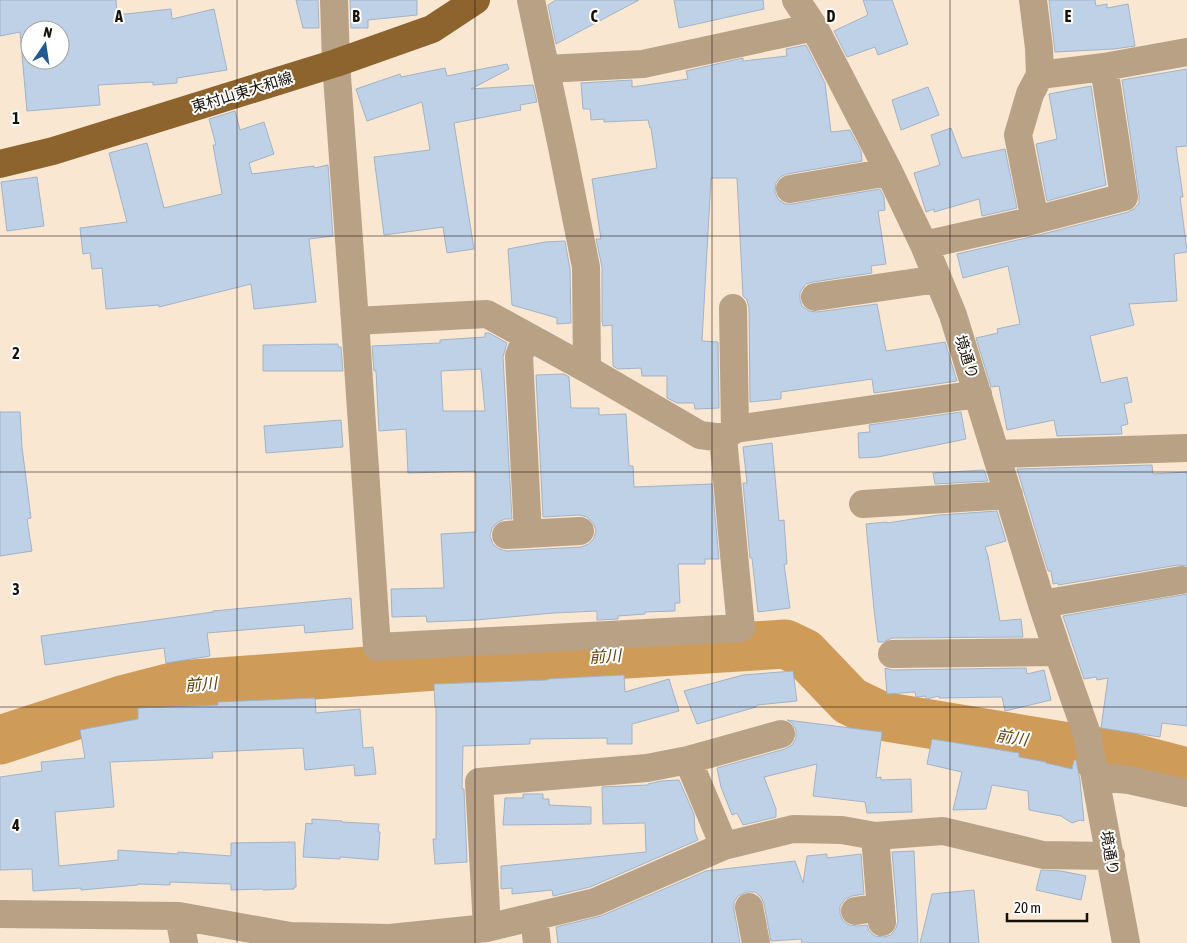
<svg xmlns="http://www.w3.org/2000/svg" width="1187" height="943" font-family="'Asap Condensed','Noto Sans JP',sans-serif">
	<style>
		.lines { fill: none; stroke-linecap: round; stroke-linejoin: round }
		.river { stroke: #cf9b59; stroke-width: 49 }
		.building { fill: #bfd1e6; stroke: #a2b3c7; fill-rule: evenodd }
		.minor { stroke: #b9a186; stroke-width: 28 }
		.major { stroke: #8d642d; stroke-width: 28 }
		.grid { fill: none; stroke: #161009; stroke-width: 1; stroke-opacity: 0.55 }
		.labels { text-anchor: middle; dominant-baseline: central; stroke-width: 4; stroke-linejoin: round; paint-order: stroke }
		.street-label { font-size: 15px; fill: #161009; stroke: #fff }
		.water-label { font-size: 16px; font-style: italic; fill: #63400b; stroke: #fff }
		.grid-label { font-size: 16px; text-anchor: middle; font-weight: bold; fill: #161009; stroke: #fff; stroke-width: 4; stroke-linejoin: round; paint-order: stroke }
	</style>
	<rect width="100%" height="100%" fill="#f9e7d2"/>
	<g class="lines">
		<path class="river" d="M0 740 122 700 180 685 422 667 785 644 804 653 850 701 881 716 1129 757 1187 772"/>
	</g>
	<path class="building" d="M0 0H116L117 15 171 9 172 19 214 9 227 70 177 78V83L153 85V82L98 85 100 105 27 111 20 32 0 36ZM30 30H60V60H30Z
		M296 0H318L319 28H303Z
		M350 0H417V15L368 20V28H351Z
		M556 0H639L556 44 548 5Z
		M674 0H763L764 9 679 28Z
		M863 0H892L908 44 878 55 875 47 847 57 834 31 868 15Z
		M1049 0H1095L1096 6 1107 4V8L1128 4 1135 46 1114 49 1055 52Z
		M806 45 825 83 831 132 850 130 861 151 862 161 787 174 780 177 776 183 775 192 778 199 785 204H792L880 189 884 197 885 210 878 211 886 264 871 266 872 273 813 282 806 284 800 292V300L802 306 809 311 817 312 877 304 886 351 945 342 957 381 874 393 872 379 781 392V399L750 402 749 308 747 300 743 296 737 178H711L702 341 718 342 719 408 695 409 694 403H677L667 398V376H642L641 368 618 369 613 366 612 325 603 326 602 321V267L596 239H601L592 179 657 168 651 128H650L648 120 604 122V119L591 120 590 109H583L581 83 632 80V87L688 79 686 71 743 58V61L787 56 786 49Z
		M507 64 509 69 471 89 533 85 537 102 520 105 521 110 454 123 474 249 447 253 443 227 384 235 374 157 430 150 422 102 367 121 356 89 400 74 401 77 445 68 447 76Z
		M1187 69V146L1176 147 1183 197H1180L1187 251V252L1174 254 1177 301 1129 304 1134 325 1090 336 1101 383 1127 377 1132 402 1124 404 1128 424 1121 426 1122 434 1057 436 1054 420 1007 430 999 386 991 387 976 338 998 333 997 329 1020 324 1008 266 963 278 957 254 1039 235 1128 212 1134 209 1139 203V195L1122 80Z
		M1091 86 1106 185 1047 201 1036 144 1057 139 1049 94Z
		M928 87 939 115 901 130 892 100Z
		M235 111 240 130 264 122 274 154 249 163 252 174 314 166V168L328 165 333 236 309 239 316 302 254 309 251 284 159 307V305L106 309 102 268 92 269 90 253 83 254 80 228 127 222 109 153 147 143 164 208 222 194 213 145H216L209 119Z
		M951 128 962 158 1005 149 1017 208 982 216 979 199 934 212V209L926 212 914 173 940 165 931 135Z
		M37 177 44 226 7 231 1 182Z
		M565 241 570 269 571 323 557 324V318L512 305 508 249 545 242Z
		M485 333H489L507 343 503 357 512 519H505L498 522 492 528 490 536 493 544 499 549 507 551 581 547 589 544 594 538 596 530 593 523 587 517 579 515 543 517 536 375 564 374 569 377 571 408H599V415L626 414 629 466H633L634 487 712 484 719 559H705V564H678L680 603H675V611L645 612V614L618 616V619L597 620V611L554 613 476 620 427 622 426 616 392 617 391 589 444 588 441 534 476 532V474L475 471 408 473 406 429 379 431 376 371H374L372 346 440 343V340L485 337ZM481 369 485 411H443L441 371Z
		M338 344V347H341L343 371H263V345Z
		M0 412H20L22 447 31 518 27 519 32 551 0 556Z
		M961 412 966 439 878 457 859 458 858 433 870 432 869 425Z
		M341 420 343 447 266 453 264 426Z
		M772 443 779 521 784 520 787 564H784L790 608 758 612 752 558H750L743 483H747L743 447Z
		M1152 465 1153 474 1187 472V566L1178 565 1058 585V583L1053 584 1051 571H1048L1017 469Z
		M984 470 988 481 935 484 933 473Z
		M997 511 1006 541 985 547 988 556 1000 621 1021 619 1023 637 892 638 883 642H878L874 609 866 524 887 522V523L939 515Z
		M1187 594V726L1162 723 1160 737 1101 728 1108 678 1097 680 1096 677 1084 679 1063 616Z
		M351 598 353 629 305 633 304 625 207 633 210 656 166 663 164 648 45 665 41 636 213 612V611Z
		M885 668 892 670 1026 668 1027 674 1044 670 1051 700 1005 711 1002 697 939 698V696L926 699V696L916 697 915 692 887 694Z
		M793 671 797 701 757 705 756 707 697 724 684 691 743 675Z
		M624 675 625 692 669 679 679 711 632 724V744H607V738L530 739V744L463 746 462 789H464L467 862 435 864 433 839H436V707H435L434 684 548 680V679L585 677Z
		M315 698 316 713 360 709 363 748 373 747 376 774 355 776 354 765 305 770 303 748 212 752 213 758 110 762 114 807 55 812 59 866 118 860V850L178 854V852L231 856V843L295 842 296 887H294V889L263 890 262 889 231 890V884L170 882V885L138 884V885L81 890V888L33 891 32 869 0 870V777L42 771 41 762 85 758 80 730 138 719V708L218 705V702Z
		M787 720 882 732 876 778 881 777V780L911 779 912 812 867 813 865 802 813 796 817 764 764 777 776 809V817L743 825 737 813 732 815 721 787 717 768 785 749 792 745 796 738V730L792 723Z
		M932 739 1019 753V757L1046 762V763L1072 769 1074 760H1076L1080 780 1084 821 1080 820 1072 823 1061 816 1029 810 1028 791 992 785 986 809 953 810 962 772 927 764Z
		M679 780 694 814 695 832 698 840 590 887 553 896 552 890 512 894V888L501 889V866L646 852 645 823 603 824 602 787 648 785V784L661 781Z
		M523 794H543V799H549V805L591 807V824L503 825 505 798H523Z
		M312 819 342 821V822L379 824 378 832H380L378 860 340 857V859L303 857 306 823 312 824Z
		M914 851 918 943H802L801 939 771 941 764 904 761 897 755 892H746L738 896 734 902V910L740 943H558L556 927 601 916 706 871 795 861 803 883 807 856 827 854V858L861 854 864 894 852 896 845 899 840 906V914L843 921 849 925 857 926 867 925 869 931 875 936 884 937 891 935 896 928 898 921 892 852Z
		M1041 870 1061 871 1086 876 1081 900 1036 890Z
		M974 890 979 943H920L932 894Z"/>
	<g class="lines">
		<path class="minor" d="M334 0 336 63 355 321 377 647 741 628 723 438
			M531 0 562 147 586 267 587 369
			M796 0 814 27 889 172 924 245 953 315 1042 604 1058 652 1087 734 1126 943
			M1033 0 1039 48 1040 75
			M546 69 643 64 814 27
			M790 189 889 172
			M1035 220 1018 135 1030 94 1040 75 1104 67 1187 52
			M924 245 1035 220 1124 197 1104 67
			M815 297 938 279
			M733 308 735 429
			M355 321 487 314 587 369 700 435 723 438 735 429 978 394
			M527 336 519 356 528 534
			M997 454 1187 448
			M863 504 1009 495
			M506 535 580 531
			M1042 604 1181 580
			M892 654 1058 652
			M688 760 781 734
			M1096 777 1129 780 1187 793
			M875 836 882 922
			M749 907 756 943
			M855 911 881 907
			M0 914 179 916 290 936 390 938 487 928 595 902 724 846 793 829 842 830 875 836 943 831 1043 855 1111 856
			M179 916 184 943
			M534 917 537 943
			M487 928 479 782 647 768 688 760 724 846"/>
		<path class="major" d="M0 164 53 151 336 63 432 29 476 0"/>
	</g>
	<path class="grid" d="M237 0V943M475 0V943M712 0V943M950 0V943M0 236H1187M0 472H1187M0 707H1187"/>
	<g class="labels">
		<g class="street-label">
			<text transform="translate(242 92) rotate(-17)">東村山東大和線</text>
			<text transform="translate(967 357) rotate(72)">境通り</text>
			<text transform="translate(1110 853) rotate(80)">境通り</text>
		</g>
		<g class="water-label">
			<text transform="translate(605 656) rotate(-4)">前川</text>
			<text transform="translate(201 684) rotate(-5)">前川</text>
			<text transform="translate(1012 737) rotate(9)">前川</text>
		</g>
	</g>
	<g class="grid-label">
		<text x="119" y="22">A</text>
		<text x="356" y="22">B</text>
		<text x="594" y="22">C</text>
		<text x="831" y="22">D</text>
		<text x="1068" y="22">E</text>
		<text x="16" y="124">1</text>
		<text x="16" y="359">2</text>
		<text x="16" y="595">3</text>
		<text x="16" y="831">4</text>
	</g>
	<g transform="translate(45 45) rotate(13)"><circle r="24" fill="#ffffff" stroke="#a29f9d"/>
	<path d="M0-4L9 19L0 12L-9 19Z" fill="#235991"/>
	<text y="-8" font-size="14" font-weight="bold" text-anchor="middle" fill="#161009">N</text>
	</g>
	<path d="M1007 913v8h80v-8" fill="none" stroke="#161009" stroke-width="2.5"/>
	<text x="1014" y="913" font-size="15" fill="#161009" stroke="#ffffff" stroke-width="4" paint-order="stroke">20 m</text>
</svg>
